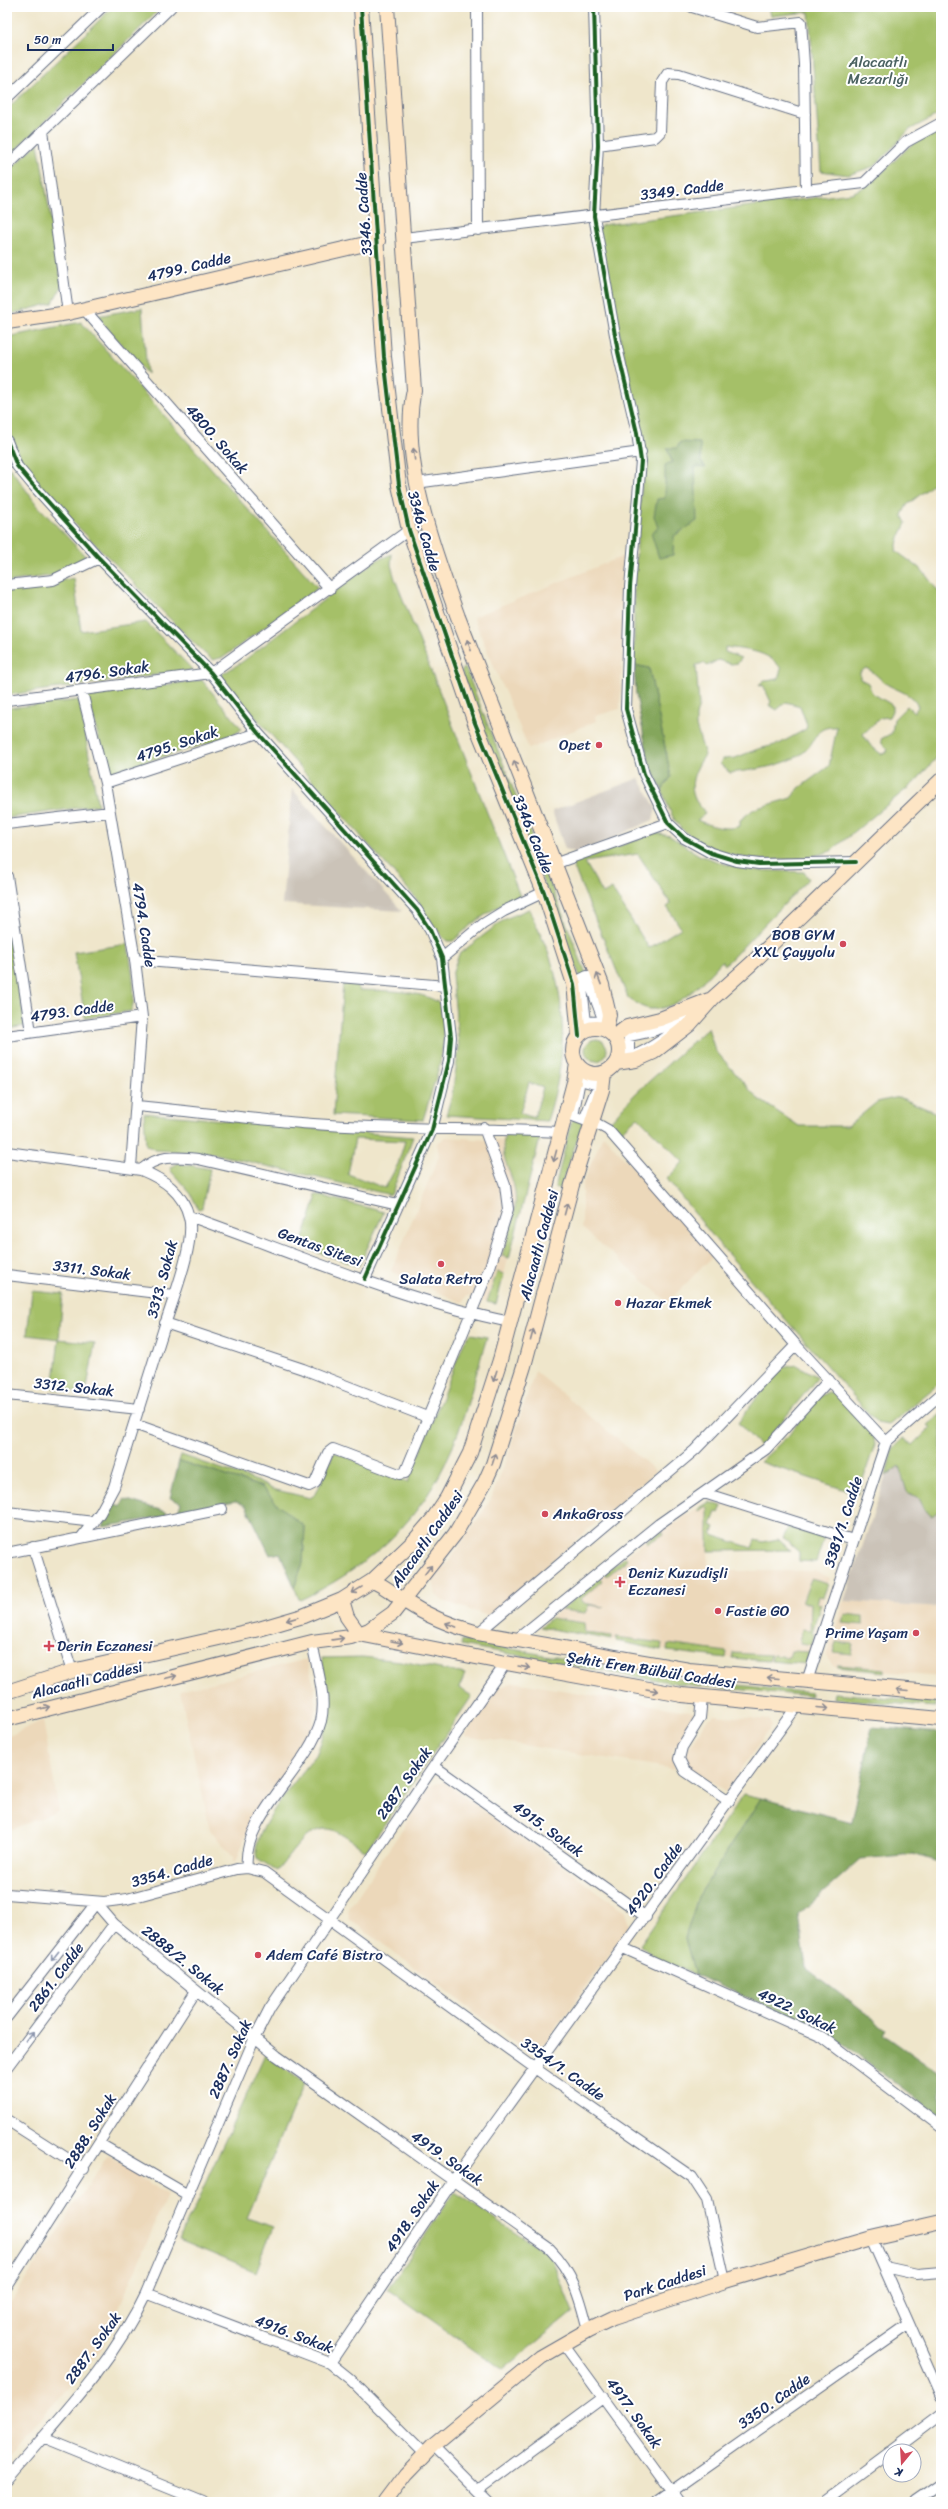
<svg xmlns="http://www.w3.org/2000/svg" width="948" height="2509" font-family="Sriracha,sans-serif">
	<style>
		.built { fill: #ecd8ba }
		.industrial { fill: #cbc3b8 }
		.green { fill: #a5c067; stroke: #607862; fill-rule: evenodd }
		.forest { fill: #84a65c; stroke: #506a5d }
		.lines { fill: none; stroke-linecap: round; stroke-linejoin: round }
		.street-casing { stroke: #656f84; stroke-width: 12 }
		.secondary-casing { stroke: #656f84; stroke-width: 16 }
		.street { stroke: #fff; stroke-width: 10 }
		.secondary { stroke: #fde5c5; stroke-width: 14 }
		.cycleway-casing { stroke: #fff; stroke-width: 6 }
		.cycleway { stroke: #1b5e20; stroke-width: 4 }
		.oneway { stroke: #8c8a92 }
		.oneway2 { stroke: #8d97ae }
		.poi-dot { fill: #d1495b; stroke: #fff; stroke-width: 1.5 }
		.labels { text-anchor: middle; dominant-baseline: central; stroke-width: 4; stroke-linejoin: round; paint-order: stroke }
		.park-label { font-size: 15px; fill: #4b6261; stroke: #fff }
		.street-label { font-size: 15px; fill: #1b2f5e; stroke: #fff }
		.poi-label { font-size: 15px; fill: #1b2f5e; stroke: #fff; text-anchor: start }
	</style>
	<rect width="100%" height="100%" fill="#fff"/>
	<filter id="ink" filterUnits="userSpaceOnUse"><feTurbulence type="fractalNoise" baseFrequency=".025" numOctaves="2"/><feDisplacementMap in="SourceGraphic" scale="8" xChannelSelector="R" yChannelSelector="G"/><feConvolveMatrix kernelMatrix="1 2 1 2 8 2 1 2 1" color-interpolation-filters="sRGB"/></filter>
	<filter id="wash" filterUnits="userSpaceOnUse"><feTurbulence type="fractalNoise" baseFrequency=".012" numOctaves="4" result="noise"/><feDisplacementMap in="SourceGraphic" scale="16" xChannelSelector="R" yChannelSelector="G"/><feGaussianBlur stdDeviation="0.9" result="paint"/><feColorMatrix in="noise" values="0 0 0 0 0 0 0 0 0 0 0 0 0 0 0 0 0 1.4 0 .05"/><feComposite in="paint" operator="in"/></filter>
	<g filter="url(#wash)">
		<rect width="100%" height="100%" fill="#efe6cb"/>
		<path class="built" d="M626 555 620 709 595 716 596 721 529 749 473 617Z
			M506 1133 541 1135 496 1304 467 1296 462 1303 391 1271 439 1156 437 1143 446 1137 502 1141Z
			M603 1135 713 1256 668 1302 582 1228V1185Z
			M535 1371 656 1471 488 1616 443 1601 436 1595 434 1583 430 1580 440 1565 445 1567 491 1499 506 1461Z
			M709 1502 708 1571H814L830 1578 812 1632 815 1636 806 1664 686 1654 540 1627 641 1544Z
			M844 1601 941 1607V1676L834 1667 827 1658V1653Z
			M307 1659 315 1691 316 1705 312 1729 248 1827 238 1858 233 1863V1856L210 1830 180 1691Z
			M514 1682 693 1712V1721L675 1746 672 1755 675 1769 465 1736 498 1688Z
			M714 1715 770 1720 772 1726 725 1792 687 1766 685 1754 708 1719Z
			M43 1720 59 1811 7 1831V1737Z
			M444 1782 626 1912 630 1925 542 2047 526 2050 349 1919 348 1910 432 1785Z
			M108 2155 167 2195 102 2349 7 2457V2308Z"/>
		<path class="industrial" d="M639 778 656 808 653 820 577 853 565 849 552 811Z
			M292 789 402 911 282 904Z
			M899 1465 907 1492 919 1498 926 1512 932 1516 937 1512 941 1516V1607L844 1601 886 1476Z"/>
		<path class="green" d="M113 7H162L7 158V109Z
			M769 7H941V113L909 130 875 166 848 175 821 171 809 12 771 16Z
			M941 129V162L939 172 941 209V478L907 505 902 515 906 523 898 540 896 551 922 570 941 595V753L915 782 831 851C785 867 721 863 683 830 672 821 667 803 662 790L671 777 649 668 634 665V583L644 454 641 427 631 390 598 230 602 225 852 193 870 184 911 145ZM725 647C745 650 769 650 781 669L778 679 766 681 764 680 759 686 763 685 771 702 769 705 777 710 786 702 800 706 807 725 806 729 779 744 758 749 735 758 722 759 720 764 730 773C752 770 789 766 805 751 818 739 814 726 837 727L829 766 799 788 791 798 754 809 740 820V826C727 831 710 826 697 820L705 814C703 808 699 806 696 801 687 784 696 768 705 755L696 726V716L699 705 696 665 704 663 707 666 718 660 731 664 738 663 741 658 725 652ZM866 668C875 672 880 680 888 685 899 691 913 694 918 707L914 712 907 706 894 719 892 733 881 739 882 744 888 749 886 753 881 754 870 745 863 734 880 718 889 717 892 711V705L872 693 868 683 860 679V672Z
			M38 143 62 286 53 303 7 315V173Z
			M142 308 147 374 97 316Z
			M81 322 318 588 224 657 213 660 204 653 43 492C36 481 28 472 22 461 1 425 7 378 7 337Z
			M7 469H11L37 505 88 559 55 575 7 582Z
			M392 554 391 565 395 579 520 896 494 909 472 924 453 941H447C436 933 424 909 414 896L219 676 242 662 375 561Z
			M74 578 81 631 146 622 193 670 7 695V591Z
			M465 667 587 976 581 979 461 671Z
			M202 680 242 729 232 736 108 773 87 695Z
			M79 700 98 805 7 818V708Z
			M655 833 670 836 699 855 725 864 751 870 804 872 809 879 725 965 722 961C704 980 682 1008 654 1009 645 1010 635 1003 628 998L572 863ZM638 854 671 904 667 907 681 928 649 948 612 889 603 894 585 862Z
			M7 909 25 1026 7 1029Z
			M529 909C538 930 550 952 555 974 568 1025 563 1072 547 1121L446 1115 452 1095 459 1048 452 975 459 954 505 919ZM529 1083 543 1088 534 1118 520 1113Z
			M128 944C130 961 138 996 131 1011L85 1018 74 952Z
			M343 983H356L359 990C385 991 419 989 441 1004L444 1038 440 1064 423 1120 333 1115Z
			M708 1028 715 1050 757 1098 799 1126H848L877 1102 899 1097 941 1115V1382L889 1425 877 1423 720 1245 667 1179 683 1162 638 1117 620 1132 609 1123 635 1094Z
			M585 1050a11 11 0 1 1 22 0a11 11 0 1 1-22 0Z
			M144 1113 413 1137 391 1195 216 1154 155 1150 146 1145ZM355 1139 405 1141 398 1164 385 1188 348 1174Z
			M573 1116 584 1120 560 1189 555 1187Z
			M506 1133 541 1135 509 1258 502 1256C507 1236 518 1213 515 1192 512 1170 497 1156 506 1133Z
			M178 1163 210 1169 202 1208 198 1209 191 1194 171 1171 170 1168Z
			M315 1194 384 1212 359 1266 300 1247 316 1199Z
			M497 1272 504 1274 496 1304 487 1302Z
			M32 1291 63 1294 59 1339 95 1343 86 1393 53 1389 59 1339 27 1335Z
			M471 1334 487 1337C474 1379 464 1425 445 1464 415 1527 362 1571 300 1600L294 1587 303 1563 305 1527 280 1507 262 1487 179 1461 181 1455 257 1481 272 1489 310 1498 316 1494 334 1452 408 1482 465 1340Z
			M797 1365 818 1377 761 1447 738 1423 775 1373 781 1368Z
			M828 1392 836 1393 873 1435 875 1444 858 1494 760 1462 789 1435 816 1398Z
			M941 1414V1516L937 1512 932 1516 926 1512 919 1498 907 1492 899 1466 886 1476 892 1451 903 1438 913 1445 931 1427 927 1425Z
			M709 1502 722 1506 719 1513 716 1512 711 1525 715 1527 712 1535 752 1548 755 1540 763 1542 778 1539 790 1550 708 1551V1508L706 1506 699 1511 698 1509Z
			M789 1527 824 1538 816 1562 799 1561V1552L783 1538Z
			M662 1531 664 1534 648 1543 646 1541Z
			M625 1557 627 1560 607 1576 605 1573Z
			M600 1577 603 1580 581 1599 584 1603 604 1607 589 1605 585 1613 561 1610Z
			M811 1579 828 1584 823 1597 819 1596 817 1603 821 1604 812 1632 815 1634 812 1645 800 1643 802 1629 810 1630 811 1603H802Z
			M845 1614 863 1616V1625L842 1623Z
			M551 1618 584 1623 585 1633 612 1636V1640L540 1627Z
			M616 1637 662 1643 661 1650 616 1641Z
			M462 1640 605 1666 604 1671 461 1645Z
			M836 1642 853 1644 851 1654 833 1652Z
			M668 1644 727 1652 726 1658 667 1651Z
			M791 1651 810 1652 806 1664 771 1661 773 1655 789 1657Z
			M733 1653 771 1655 769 1661 732 1658Z
			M362 1657 401 1661 465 1674 459 1688 472 1696 366 1851C357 1845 347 1837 337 1832 311 1818 291 1855 277 1871L257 1858C248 1834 300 1776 316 1755 331 1722 327 1693 322 1658Z
			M838 1665 885 1669V1672L838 1667Z
			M608 1666 681 1679 812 1693 810 1696 681 1684 607 1672Z
			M834 1693 936 1702V1707L833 1698Z
			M744 1794 761 1798 698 1897 685 1938 695 1975 655 1958 640 1945Z
			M265 2054 304 2083 247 2218 273 2227 256 2272 179 2240Z
			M455 2192 550 2255 573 2312 502 2370 388 2289Z"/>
		<path class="forest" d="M941 162V209L939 172Z
			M680 442 700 443 701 462 706 467H695L697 521 674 536 673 555 659 558 651 533 658 528 654 516 657 499 665 498V465L672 462 667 448H677Z
			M634 665 649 668 671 777 662 790 649 764 636 695Z
			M179 1461 262 1487 280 1507 305 1527 303 1563 294 1587 280 1553 270 1555 246 1506 236 1501 178 1511 181 1503 170 1498Z
			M124 1499 167 1512 165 1516 103 1527 112 1504 121 1507Z
			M872 1727 941 1733V1863L913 1854 861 1859 799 1914 806 1968 886 2029 883 2034 941 2075V2117L826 2031 695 1975 685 1938 698 1897 761 1798 852 1822Z"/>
	</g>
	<g filter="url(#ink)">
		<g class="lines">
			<defs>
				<path id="street" d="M477 7 478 230
					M594 7 598 145 594 216 618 352 637 433 641 461 630 587 626 709 644 774 668 823 684 838 711 853 737 861 759 864 856 862
					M692 7 757 27 801 22 804 64 806 190
					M7 98 102 7
					M43 131 68 313
					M598 145 655 137 660 132 662 82 668 73 679 74 805 114
					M7 166 171 7
					M404 238 864 183 906 142 941 123
					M83 308 330 589
					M7 441 17 466 32 484 99 558 211 673 258 733 417 910 430 930 442 958 451 1037 449 1061 432 1130 365 1279
					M416 483 641 452
					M7 585 53 580 99 558
					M82 692 105 783 135 960 142 1017 131 1167
					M7 700 211 673 409 530
					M105 783 258 733
					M7 824 110 812
					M554 864 668 823
					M7 876 31 1032
					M442 958 483 924 504 911 544 892
					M135 960 446 986
					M587 976 603 1019 601 1021 586 1022 581 979Z
					M693 1011 695 1014C675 1032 655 1047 629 1058V1036C653 1032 674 1026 693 1011Z
					M7 1036 142 1017
					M580 1080 598 1085 584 1120 573 1116Z
					M136 1106C200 1112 264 1121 329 1125 406 1130 484 1128 561 1132
					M592 1121 608 1130 796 1345 886 1442
					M7 1152 141 1170C163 1179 183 1192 189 1217 196 1243 171 1304 163 1331 147 1383 130 1435 114 1487L100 1513 81 1538
					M141 1170C159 1154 176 1157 198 1159L398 1205
					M189 1216C294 1253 401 1300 510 1322
					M7 1275 174 1295
					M165 1323 303 1369 427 1417
					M7 1395 139 1409
					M134 1424 309 1486 315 1483 328 1453 333 1449 399 1474 405 1473 490 1267 508 1209 505 1185 484 1128
					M704 1493 853 1540
					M7 1512 94 1522
					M33 1547 72 1671
					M7 1553 222 1509
					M478 1633 695 1450 796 1345
					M516 1640 659 1524 766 1449 829 1380
					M807 1681 886 1442 941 1394
					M702 1698 700 1718 682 1747 679 1759 685 1771 729 1801
					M434 1766 646 1917
					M247 1868C241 1817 308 1769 321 1721 327 1696 316 1666 312 1642
					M7 1894 104 1902 127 1899 237 1869 247 1868 264 1872 536 2069 692 2177 707 2200 725 2281
					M623 1948 822 2037 941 2127
					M7 2017 96 1903 114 1924 277 2056 550 2249C573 2272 580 2298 588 2330
					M7 2067 114 1924
					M7 2120 84 2169
					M100 2144 188 2195
					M871 2238 941 2396
					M885 2267 917 2274 941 2272
					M7 2286 196 1991
					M146 2293 330 2363 350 2379 425 2454
					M563 2343 679 2502
					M330 2363 453 2181 797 1706
					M43 2437 203 2502
					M433 2446 489 2502
					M893 2451 941 2415
					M7 2479C57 2420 113 2364 146 2293L255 2037 270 2008 434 1766 506 1663
					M478 2490 604 2397
					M656 2502 909 2324
					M824 2502 890 2453
					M915 2502 941 2484"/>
				<path id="secondary" d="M361 7 384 357 399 485 409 530 475 723 544 892 574 984 579 1036
					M387 7 414 390C399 457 435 554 458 617L602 985 609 1015 606 1030
					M7 322 68 313 378 241
					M573 1051a23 23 0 1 1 46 0a23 23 0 1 1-46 0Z
					M615 1036 627 1027 660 1019 709 1000
					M616 1063 636 1060 654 1052 689 1025 713 998 751 964 941 780
					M372 1581C386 1586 394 1595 406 1602 429 1617 452 1626 478 1633L689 1670 941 1693
					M342 1600 347 1617 359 1634
					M359 1634 506 1663 682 1695 941 1719
					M7 1692 72 1671 259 1629 303 1616 342 1600 372 1581 414 1541 433 1519 447 1498 470 1453 500 1360 574 1082 577 1064
					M7 1719 312 1642 351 1637 369 1630 393 1613 455 1534 485 1482 493 1464 524 1366 572 1185 602 1090 604 1073
					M385 2502 406 2474 433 2446 541 2357 588 2330 613 2318 725 2281 871 2238 941 2222"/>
			</defs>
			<use href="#street" class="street-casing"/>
			<use href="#secondary" class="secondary-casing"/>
			<use href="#street" class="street"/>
			<use href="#secondary" class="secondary"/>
			<defs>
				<path id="cycleway" d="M361 7 384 357 399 485 409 530 475 723 544 892 574 984 579 1036
					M594 7 598 145 594 216 618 352 637 433 641 461 630 587 626 709 644 774 668 823 684 838 711 853 737 861 759 864 856 862
					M7 441 17 466 32 484 99 558 211 673 258 733 417 910 430 930 442 958 451 1037 449 1061 432 1130 365 1279"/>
			</defs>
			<use href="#cycleway" class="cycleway-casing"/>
			<use href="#cycleway" class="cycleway"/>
		</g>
		<defs><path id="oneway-shaft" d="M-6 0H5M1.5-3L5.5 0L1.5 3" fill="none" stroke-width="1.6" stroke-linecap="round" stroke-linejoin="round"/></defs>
		<g class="oneway">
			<use href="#oneway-shaft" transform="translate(414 454) rotate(-96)"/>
			<use href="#oneway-shaft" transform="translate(469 645) rotate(-111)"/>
			<use href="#oneway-shaft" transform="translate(516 766) rotate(-111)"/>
			<use href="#oneway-shaft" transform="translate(599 979) rotate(-111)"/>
			<use href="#oneway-shaft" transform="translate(555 1156) rotate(105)"/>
			<use href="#oneway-shaft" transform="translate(566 1209) rotate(-75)"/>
			<use href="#oneway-shaft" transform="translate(532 1335) rotate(-75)"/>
			<use href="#oneway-shaft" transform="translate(495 1376) rotate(108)"/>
			<use href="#oneway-shaft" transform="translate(494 1459) rotate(-71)"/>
			<use href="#oneway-shaft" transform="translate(428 1570) rotate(-52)"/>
			<use href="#oneway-shaft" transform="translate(357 1590) rotate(148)"/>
			<use href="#oneway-shaft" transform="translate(292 1619) rotate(164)"/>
			<use href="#oneway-shaft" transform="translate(451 1625) rotate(-160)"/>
			<use href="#oneway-shaft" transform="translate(338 1639) rotate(-8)"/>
			<use href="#oneway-shaft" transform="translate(397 1642) rotate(11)"/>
			<use href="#oneway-shaft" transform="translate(524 1667) rotate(10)"/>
			<use href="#oneway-shaft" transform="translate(171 1677) rotate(-14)"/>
			<use href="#oneway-shaft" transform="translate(773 1678) rotate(-175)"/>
			<use href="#oneway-shaft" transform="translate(652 1690) rotate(10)"/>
			<use href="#oneway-shaft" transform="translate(902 1690) rotate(-175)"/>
			<use href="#oneway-shaft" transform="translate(44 1708) rotate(-14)"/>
			<use href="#oneway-shaft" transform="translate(823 1708) rotate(5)"/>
		</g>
		<g class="oneway2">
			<use href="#oneway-shaft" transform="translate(55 1956) rotate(128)"/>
			<use href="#oneway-shaft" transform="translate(30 2036) rotate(-53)"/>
		</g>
	</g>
	<g class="poi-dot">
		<circle cx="599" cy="745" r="4"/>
		<circle cx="843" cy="944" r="4"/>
		<circle cx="441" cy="1264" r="4"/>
		<circle cx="618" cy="1303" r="4"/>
		<circle cx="545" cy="1514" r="4"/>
		<path d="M618 1576h4v4h4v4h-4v4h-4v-4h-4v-4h4z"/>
		<circle cx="718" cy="1611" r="4"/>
		<circle cx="916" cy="1633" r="4"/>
		<path d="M47 1640h4v4h4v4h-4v4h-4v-4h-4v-4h4z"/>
		<circle cx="258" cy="1955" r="4"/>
	</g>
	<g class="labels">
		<g class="park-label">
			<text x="878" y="62">Alacaatlı<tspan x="878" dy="17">Mezarlığı</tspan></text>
		</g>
		<g class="street-label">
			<text transform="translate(682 190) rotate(-7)">3349. Cadde</text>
			<text transform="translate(364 214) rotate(-94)">3346. Cadde</text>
			<text transform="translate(189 267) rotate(-13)">4799. Cadde</text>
			<text transform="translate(217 439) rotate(49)">4800. Sokak</text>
			<text transform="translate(424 531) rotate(74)">3346. Cadde</text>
			<text transform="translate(107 672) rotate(-8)">4796. Sokak</text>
			<text transform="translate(177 744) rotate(-18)">4795. Sokak</text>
			<text transform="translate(533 834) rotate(68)">3346. Cadde</text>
			<text transform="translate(144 925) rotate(81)">4794. Cadde</text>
			<text transform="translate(72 1011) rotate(-8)">4793. Cadde</text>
			<text transform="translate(539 1245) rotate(-75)">Alacaatlı Caddesi</text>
			<text transform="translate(320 1247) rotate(20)">Gentas Sitesi</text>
			<text transform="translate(92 1270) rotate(7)">3311. Sokak</text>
			<text transform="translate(162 1279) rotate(-75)">3313. Sokak</text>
			<text transform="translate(74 1387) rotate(6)">3312. Sokak</text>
			<text transform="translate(843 1522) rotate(-72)">3381/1. Cadde</text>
			<text transform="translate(427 1539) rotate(-55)">Alacaatlı Caddesi</text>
			<text transform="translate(651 1670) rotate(9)">Şehit Eren Bülbül Caddesi</text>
			<text transform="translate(87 1680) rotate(-14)">Alacaatlı Caddesi</text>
			<text transform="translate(404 1783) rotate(-55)">2887. Sokak</text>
			<text transform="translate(548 1829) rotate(36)">4915. Sokak</text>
			<text transform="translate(172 1871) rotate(-16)">3354. Cadde</text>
			<text transform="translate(654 1879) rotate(-54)">4920. Cadde</text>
			<text transform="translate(183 1960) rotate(39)">2888/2. Sokak</text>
			<text transform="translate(56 1977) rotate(-53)">2861. Cadde</text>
			<text transform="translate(797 2011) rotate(26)">4922. Sokak</text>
			<text transform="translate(230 2059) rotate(-66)">2887. Sokak</text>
			<text transform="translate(563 2069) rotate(35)">3354/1. Cadde</text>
			<text transform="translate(90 2131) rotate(-58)">2888. Sokak</text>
			<text transform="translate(447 2158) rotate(35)">4919. Sokak</text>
			<text transform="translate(412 2216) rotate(-56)">4918. Sokak</text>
			<text transform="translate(665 2283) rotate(-18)">Park Caddesi</text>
			<text transform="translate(294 2334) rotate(21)">4916. Sokak</text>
			<text transform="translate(93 2348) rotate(-54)">2887. Sokak</text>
			<text transform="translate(774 2401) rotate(-35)">3350. Cadde</text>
			<text transform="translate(634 2413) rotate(54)">4917. Sokak</text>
		</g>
		<g class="poi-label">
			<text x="591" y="745" text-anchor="end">Opet</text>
			<text x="835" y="935" text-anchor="end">BOB GYM<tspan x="835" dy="17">XXL Çayyolu</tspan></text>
			<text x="441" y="1279" text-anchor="middle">Salata Retro</text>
			<text x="626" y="1303">Hazar Ekmek</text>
			<text x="553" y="1514">AnkaGross</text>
			<text x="628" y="1573">Deniz Kuzudişli<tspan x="628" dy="17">Eczanesi</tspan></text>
			<text x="726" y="1611">Fastie GO</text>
			<text x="908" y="1633" text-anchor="end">Prime Yaşam</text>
			<text x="57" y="1646">Derin Eczanesi</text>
			<text x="266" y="1955">Adem Café Bistro</text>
		</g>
	</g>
	<rect width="948" height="2509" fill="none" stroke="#fff" stroke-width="24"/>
	<g transform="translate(902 2463) rotate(198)"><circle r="19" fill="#ffffff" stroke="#a4acbf"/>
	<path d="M0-3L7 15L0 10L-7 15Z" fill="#d1495b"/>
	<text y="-6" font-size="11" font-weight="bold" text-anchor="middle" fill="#1b2f5e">K</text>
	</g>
	<path d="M28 44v6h85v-6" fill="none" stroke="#1b2f5e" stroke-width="2"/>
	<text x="34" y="44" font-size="12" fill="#1b2f5e" stroke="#ffffff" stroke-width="3" paint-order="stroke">50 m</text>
</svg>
